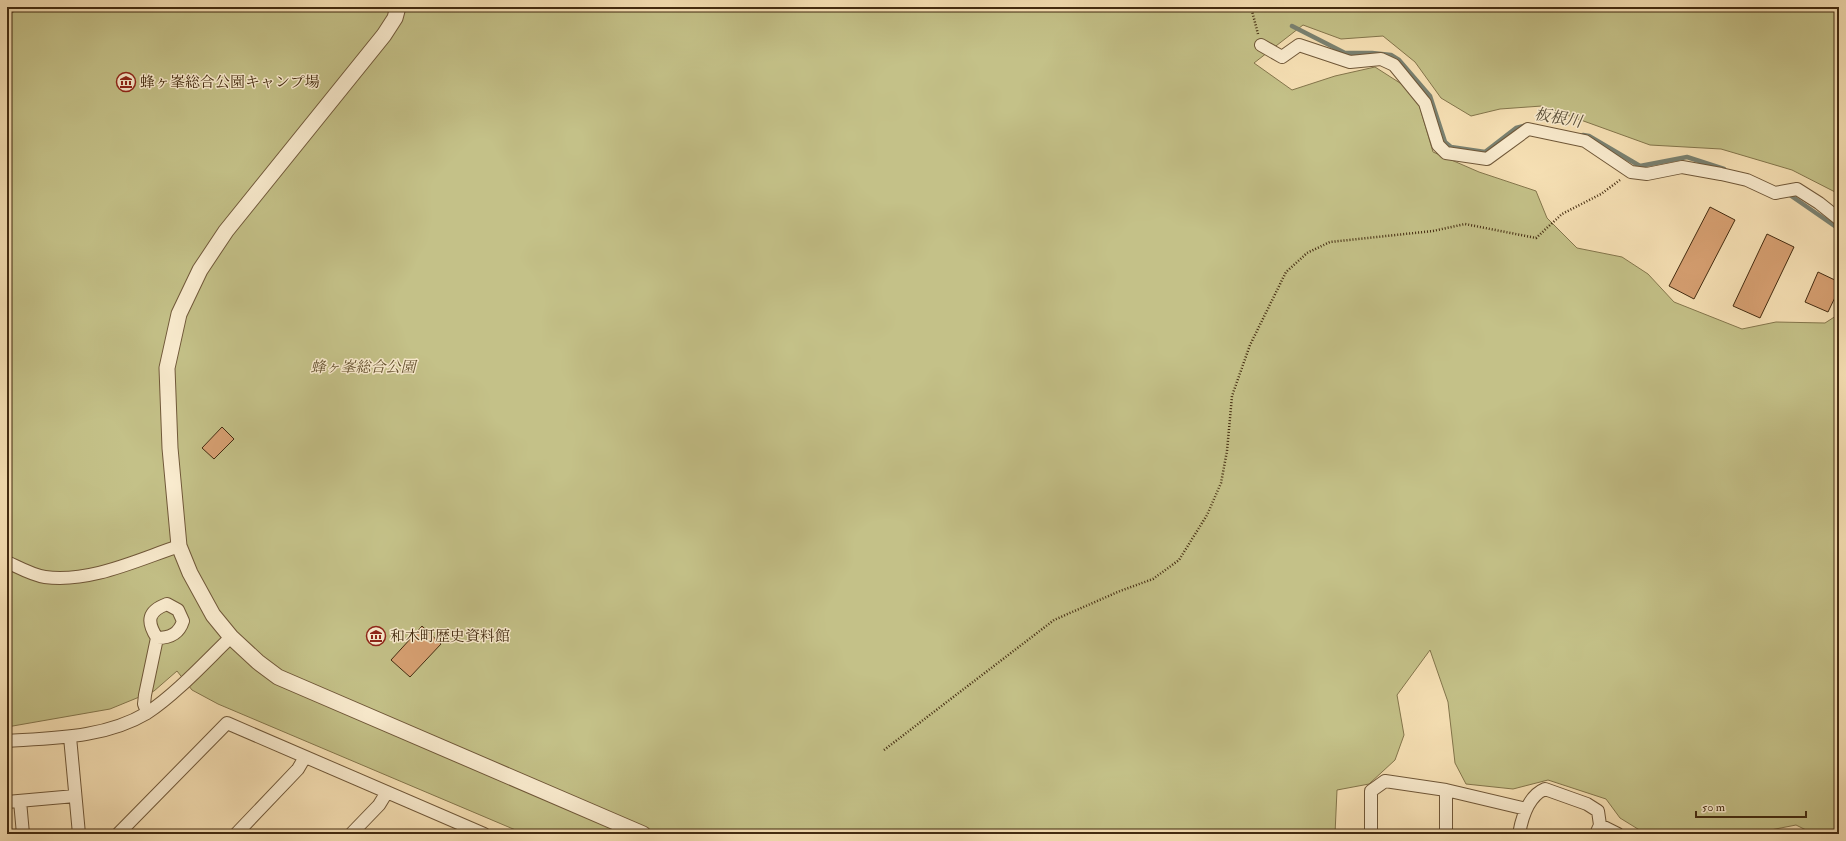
<svg xmlns="http://www.w3.org/2000/svg" width="1846" height="841" font-family="'IM FELL Double Pica','Noto Serif JP',serif">
	<style>
		.green { fill: #c4c188; stroke: #84764c }
		.lines { fill: none; stroke-linecap: round; stroke-linejoin: round }
		.stream { stroke: #7a8272; stroke-width: 4.5 }
		.building { fill: #d7a072; stroke: #432b10 }
		.minor-casing { stroke: #705839; stroke-width: 14 }
		.tertiary-casing { stroke: #705839; stroke-width: 17 }
		.path { stroke: #432b10; stroke-width: 2.5; stroke-dasharray: 1 2; stroke-linecap: butt }
		.minor { stroke: #faeccf; stroke-width: 12 }
		.tertiary { stroke: #faeccf; stroke-width: 15 }
		.labels { text-anchor: middle; dominant-baseline: central; stroke-width: 3; stroke-linejoin: round; paint-order: stroke }
		.poi-label { font-size: 15px; fill: #432b10; stroke: #faeccf; text-anchor: start }
		.park-label { font-size: 15px; font-style: italic; fill: #63502e; stroke: #faeccf }
		.water-label { font-size: 16px; font-style: italic; fill: #5a4f39; stroke: #faeccf }
	</style>
	<rect width="100%" height="100%" fill="#f7e1b5"/>
	<filter id="stains"><feTurbulence type="fractalNoise" baseFrequency=".005" numOctaves="4"/><feColorMatrix values="0 0 0 0 .2 0 0 0 0 .09 0 0 0 0 .02 0 0 0 .5 -.17"/></filter>
	<radialGradient id="worn" r=".72"><stop offset=".6" stop-color="#630" stop-opacity="0"/><stop offset="1" stop-color="#630" stop-opacity=".3"/></radialGradient>
	<path class="green" d="M24 7H1839V194L1792 170 1721 149 1650 145 1542 106 1500 109 1471 116 1441 98 1415 62 1383 36 1341 39 1303 25 1254 63 1292 90 1335 76 1375 67 1400 83 1418 101 1433 152 1479 172 1536 191 1547 218 1577 248 1622 257 1648 274 1674 302 1742 329 1776 322 1825 323 1839 314V834H1814L1796 825 1750 834H1646L1620 818 1606 799 1548 780 1513 789 1466 784 1455 763 1448 702 1430 650 1397 695 1404 735 1395 760 1369 784 1337 790 1335 834H525L218 704 192 690 177 671 154 691 110 709 7 727V15Z"/>
	<g class="lines">
		<path class="stream" d="M1292 26 1345 53H1372L1391 55 1399 60 1430 96 1445 142 1451 147 1485 152 1516 128 1527 125
			M1583 135 1589 136 1640 166 1687 157 1724 169
			M1787 193 1839 229"/>
	</g>
	<path class="building" d="M1710 207 1735 220 1694 299 1669 286Z
		M1767 234 1794 247 1760 318 1733 306Z
		M1818 272 1839 282V289L1828 312 1805 302Z
		M222 427 234 439 214 459 202 448Z
		M422 626 441 644 410 677 391 660Z"/>
	<g class="lines">
		<defs>
			<path id="minor" d="M1261 45 1282 57 1299 45 1350 62 1381 59 1394 65 1425 103 1438 145 1446 153 1487 159 1528 129 1585 141 1631 172 1647 174 1682 167 1721 174 1747 180 1775 193 1797 189 1819 203 1839 219
				M7 562C18 567 32 575 45 577 90 583 137 560 179 546
				M167 604 178 610 183 621C179 634 170 638 157 638 146 621 148 611 167 604Z
				M147 712 144 704 145 695 157 638
				M70 737 79 834
				M7 741C54 738 105 738 147 713 176 694 206 661 231 637
				M20 801 23 834
				M7 802 75 796
				M1600 825 1618 834
				M118 834 227 723 484 834
				M236 834 298 769 305 757
				M351 834 379 805 387 792
				M1371 834V791L1385 781 1446 790 1526 809
				M1446 834V790
				M1519 834C1522 817 1528 796 1545 789L1587 804 1598 811 1600 825 1596 834"/>
			<path id="tertiary" d="M398 7 395 18 384 35 226 231 200 270 179 314 167 368 170 448 179 546 190 573 213 615 231 637 258 662 278 677 643 834"/>
		</defs>
		<use href="#minor" class="minor-casing"/>
		<use href="#tertiary" class="tertiary-casing"/>
		<path class="path" d="M1251 7 1258 34
			M884 750 1054 620 1120 591 1153 579 1179 560 1207 515 1221 483 1227 451 1232 396 1250 345 1286 272 1307 253 1330 242 1433 231 1465 224 1536 238 1562 214 1601 194 1620 180"/>
		<use href="#minor" class="minor"/>
		<use href="#tertiary" class="tertiary"/>
	</g>
	<defs>
		<symbol id="museum-ring" viewBox="-11 -11 22 22"><circle r="9.5" fill="#faeccf" stroke="#8f2418" stroke-width="1.5"/><path d="M0-6L6-3V-2H-6V-3ZM-5-1h2V3h-2ZM-1-1h2V3h-2ZM3-1h2V3H3ZM-6 4H6V6H-6Z" fill="#8f2418"/></symbol>
	</defs>
	<g fill-rule="evenodd">
		<use href="#museum-ring" x="115" y="71" width="22" height="22"/>
		<use href="#museum-ring" x="365" y="625" width="22" height="22"/>
	</g>
	<g class="labels">
		<g class="poi-label">
			<text x="140" y="82">蜂ヶ峯総合公園キャンプ場</text>
			<text x="390" y="636">和木町歴史資料館</text>
		</g>
		<g class="park-label">
			<text x="363" y="367">蜂ヶ峯総合公園</text>
		</g>
		<g class="water-label">
			<text transform="translate(1558 118) rotate(10)">板根川</text>
		</g>
	</g>
	<rect width="1846" height="841" fill="none" stroke="#f7e1b5" stroke-width="24"/>
	<rect x="8" y="8" width="1830" height="825" fill="none" stroke="#432b10" stroke-width="2"/>
	<rect x="12" y="12" width="1822" height="817" fill="none" stroke="#432b10"/>
	<path d="M1696 811v6h110v-6" fill="none" stroke="#432b10" stroke-width="2"/>
	<text x="1702" y="811" font-size="12" fill="#432b10" stroke="#faeccf" stroke-width="3" paint-order="stroke">50 m</text>
	<rect width="100%" height="100%" filter="url(#stains)"/>
	<rect width="100%" height="100%" fill="url(#worn)"/>
</svg>
